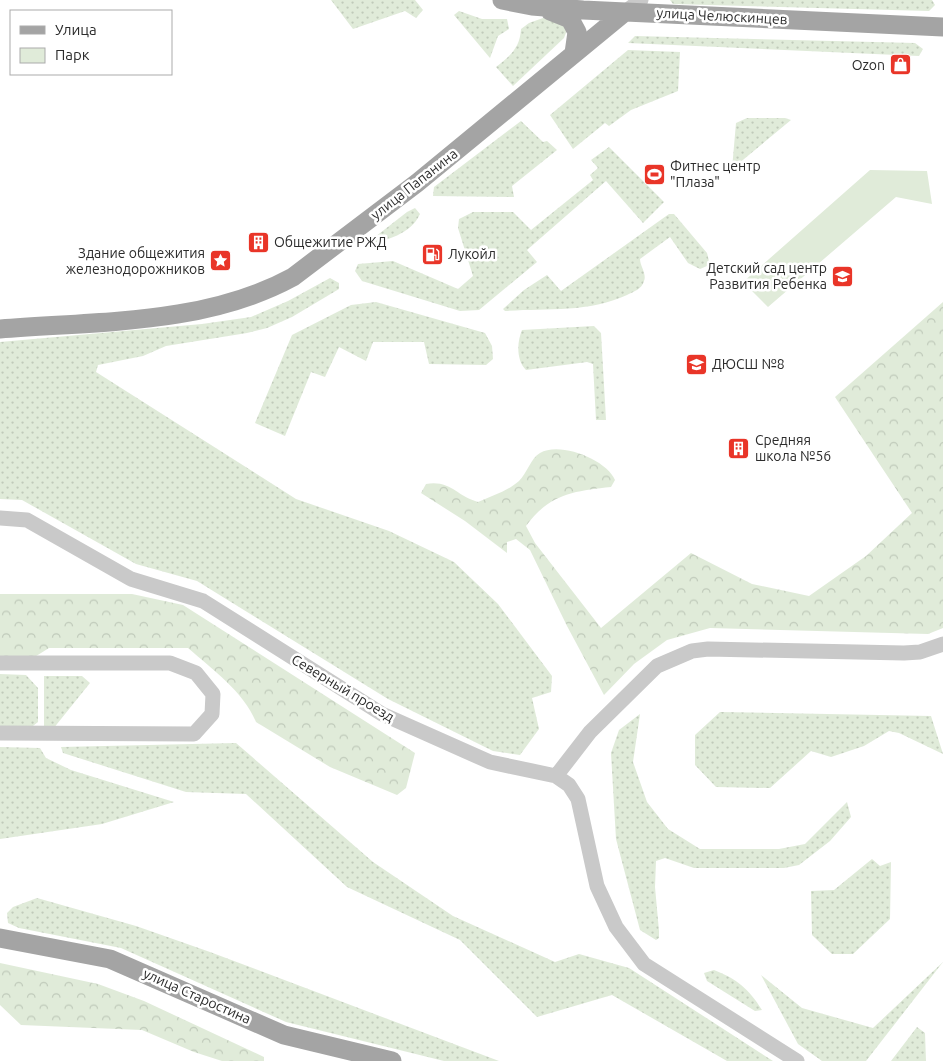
<svg xmlns="http://www.w3.org/2000/svg" width="943" height="1061" font-family="Ubuntu,sans-serif">
	<style>
		.grass { fill: url(#grass-dots) }
		.forest { fill: url(#forest-crowns) }
		.green { fill: #e0ebd9 }
		.lines { fill: none; stroke-linecap: round; stroke-linejoin: round }
		.minor { stroke: #c9c9c9; stroke-width: 15 }
		.major { stroke: #a4a4a4; stroke-width: 19 }
		.labels { text-anchor: middle; dominant-baseline: central; stroke-width: 5; stroke-linejoin: round; paint-order: stroke }
		.street-label { font-size: 14px; fill: #2c2c2c; stroke: #fff }
		.poi-label { font-size: 14px; fill: #2c2c2c; stroke: #fff; text-anchor: start }
	</style>
	<defs>
		<pattern id="grass-dots" width="8" height="8" patternUnits="userSpaceOnUse" patternTransform="scale(1.25)"><rect width="8" height="8" fill="#e0ebd9"/><path d="M2 2h.1M6 6h.1" fill="none" stroke="#c0caba" stroke-width="1.8" stroke-linecap="round"/></pattern>
		<pattern id="forest-crowns" width="20" height="18" patternUnits="userSpaceOnUse" patternTransform="scale(1.25)"><rect width="20" height="18" fill="#e0ebd9"/><path d="M2 6a3 3 0 1 1 6 0M12 15a3 3 0 1 1 6 0" fill="none" stroke="#c0caba"/></pattern>
	</defs>
	<rect width="100%" height="100%" fill="#fff"/>
	<path class="grass" d="M331 0H415L423 10 416 18 405 11 353 29Z
		M670 0H932L935 5 929 11 673 4Z
		M459 11 482 19H507L509 29 498 36 490 58 454 15Z
		M543 18 562 23 567 30 564 38 513 86 496 67C510 56 520 48 521 29L529 23Z
		M635 36 915 43 923 49 919 56 628 43Z
		M628 50 680 52 678 91 631 110 609 126 605 123 573 149 550 115Z
		M747 118H785L791 120 732 169 736 123Z
		M521 121 543 142 547 141 557 150 512 186 514 197 433 196 434 187Z
		M609 147 664 202 643 223 606 181 527 250 537 262 479 310 460 311 362 281 355 271 358 264 393 261 458 289 473 276 458 228 459 219 473 212H513L531 230 593 180 590 175 598 168 591 160Z
		M415 208 420 214C411 234 386 241 366 244L407 212Z
		M669 214H674L707 253 709 261 707 266 700 269 688 263 670 237 640 259C640 266 647 274 644 281 642 289 633 292 627 295 588 313 547 308 505 311L503 309 524 290 547 275 561 291Z
		M330 278 339 283V289L292 317 267 328 247 333 166 346 143 356 98 365 96 372 296 499 389 531 454 562 498 604 552 676 551 692 532 698 539 729 520 755 493 751 388 699 197 581 136 564 22 500 0 499V342L202 324 251 317 288 301Z
		M376 302 485 333 492 346 493 359 486 365 429 364 424 342H373L366 361 339 347 325 377 311 372 285 436 255 423 292 335 351 305Z
		M594 326 601 333 606 420H596L593 364 587 362 526 370C516 360 517 342 522 330Z
		M0 674 26 675 38 688V722L29 729 0 730Z
		M44 676H82L90 683 53 729 44 730Z
		M720 712 931 716 943 754 899 733 889 731 864 746 831 757 811 751 770 788 716 787 695 765V735Z
		M640 714 633 762 647 802 668 829 700 849H779L805 844 847 802 851 817 830 841 799 865 784 868H694L665 858 656 861 655 887 659 931V938L656 940 640 930 616 839 611 753 619 730Z
		M236 743 373 862 453 916 555 962 579 954 629 968 773 1061H727L612 995 537 1017 460 940 347 887 246 794 186 792 63 753 61 747Z
		M0 747 40 748 46 758 71 770 174 802 102 824 0 839Z
		M872 859 880 866 891 862 890 919 853 954H832L812 935 811 891 834 890Z
		M37 898 136 926 210 952 499 1061H444L286 1022 121 948 19 928 8 923 7 913 13 907Z
		M943 962 866 1061H822L798 1044 761 975 802 1008 873 1028Z
		M714 970C737 979 749 989 762 1010L755 1011 707 981 704 973Z
		M917 1027 925 1033 926 1061H891Z"/>
	<path class="forest" d="M943 302V628L928 634 710 628 667 640 634 664 604 695 567 626 530 550 516 539 507 542V553L465 521 421 493 426 484C451 480 456 496 478 502 491 496 508 491 519 481 527 473 531 458 540 453 560 441 607 460 615 480L611 487C574 491 549 494 526 526L535 543 601 628 691 553 752 584 809 596 866 556 912 513 835 397Z
		M0 594H132L183 605 415 753 406 788 397 795 330 767 256 722C243 691 213 670 188 648H49L33 658 0 656Z
		M0 963 98 984 144 1001 264 1057V1061H222L194 1052 142 1030 21 1025 0 1005Z"/>
	<path class="green" d="M870 170 927 171 932 204 896 197 768 307 743 282Z"/>
	<g class="lines">
		<path class="minor" d="M625 12 641 0
			M0 518 27 520 131 579 203 601 382 714 490 762 556 776 569 785 578 799 597 886 616 927 644 964 797 1061
			M0 663H170L196 673 213 694 212 714 194 734 0 733
			M556 776 590 732 657 666 692 651 708 649 904 653 920 652 943 644"/>
		<path class="major" d="M502 0 532 6 583 10 943 27
			M550 11 570 19 577 32 574 53
			M0 329C97 321 205 325 293 277L417 183 625 12
			M0 938 110 959 284 1035 392 1061"/>
	</g>
	<defs>
		<symbol id="shop-square" viewBox="-11 -11 22 22"><rect x="-9" y="-9" width="18" height="18" rx="4" fill="#e93528" stroke="#fff"/><path d="M-5-2.5h2.3a2.7 3.5 0 0 1 5.4 0H5L5.5 6h-11ZM-1.5-2.5h3a1.5 2.3 0 0 0-3 0Z" fill="#fff"/></symbol>
		<symbol id="stadium-square" viewBox="-11 -11 22 22"><rect x="-9" y="-9" width="18" height="18" rx="4" fill="#e93528" stroke="#fff"/><path d="M0-5a6.5 5 0 1 0 0 10a6.5 5 0 1 0 0-10ZM-3.5-1.8h7v3.6h-7Z" fill="#fff"/></symbol>
		<symbol id="building-square" viewBox="-11 -11 22 22"><rect x="-9" y="-9" width="18" height="18" rx="4" fill="#e93528" stroke="#fff"/><path d="M-4-6H4V6H1V3H-1V6H-4ZM-2.5-4.3h1.7v1.8h-1.7ZM.8-4.3h1.7v1.8H.8ZM-2.5-1h1.7V.8h-1.7ZM.8-1h1.7V.8H.8Z" fill="#fff"/></symbol>
		<symbol id="fuel-square" viewBox="-11 -11 22 22"><rect x="-9" y="-9" width="18" height="18" rx="4" fill="#e93528" stroke="#fff"/><path d="M-5.5-6h7V0h2V4h1.3V-2.5L3-4.5l.8-.8L6-3V5H2.5V1h-1V6h-7ZM-4.2-4.7v3.2H.2V-4.7Z" fill="#fff"/></symbol>
		<symbol id="sight-square" viewBox="-11 -11 22 22"><rect x="-9" y="-9" width="18" height="18" rx="4" fill="#e93528" stroke="#fff"/><path d="M0-6L1.8-2.2L6-1.7L2.9 1.2L3.7 5.4L0 3.3L-3.7 5.4L-2.9 1.2L-6-1.7L-1.8-2.2Z" fill="#fff"/></symbol>
		<symbol id="school-square" viewBox="-11 -11 22 22"><rect x="-9" y="-9" width="18" height="18" rx="4" fill="#e93528" stroke="#fff"/><path d="M0-5L7-2L0 1L-7-2ZM-4 1L0 2.5L4 1V4Q0 6-4 4Z" fill="#fff"/></symbol>
	</defs>
	<g fill-rule="evenodd">
		<use href="#shop-square" x="888" y="52" width="25" height="25"/>
		<use href="#stadium-square" x="642" y="162" width="25" height="25"/>
		<use href="#building-square" x="246" y="230" width="25" height="25"/>
		<use href="#fuel-square" x="420" y="242" width="25" height="25"/>
		<use href="#sight-square" x="208" y="248" width="25" height="25"/>
		<use href="#school-square" x="830" y="264" width="25" height="25"/>
		<use href="#school-square" x="684" y="352" width="25" height="25"/>
		<use href="#building-square" x="726" y="436" width="25" height="25"/>
	</g>
	<g class="labels">
		<g class="street-label">
			<text transform="translate(722 16) rotate(3)">улица Челюскинцев</text>
			<text transform="translate(414 184) rotate(-38)">улица Папанина</text>
			<text transform="translate(343 688) rotate(31)">Северный проезд</text>
			<text transform="translate(197 996) rotate(24)">улица Старостина</text>
		</g>
		<g class="poi-label">
			<text x="885" y="65" text-anchor="end">Ozon</text>
			<text x="670" y="166">Фитнес центр<tspan x="670" dy="16">"Плаза"</tspan></text>
			<text x="274" y="242">Общежитие РЖД</text>
			<text x="205" y="253" text-anchor="end">Здание общежития<tspan x="205" dy="16">железнодорожников</tspan></text>
			<text x="448" y="254">Лукойл</text>
			<text x="827" y="268" text-anchor="end">Детский сад центр<tspan x="827" dy="16">Развития Ребенка</tspan></text>
			<text x="712" y="364">ДЮСШ №8</text>
			<text x="755" y="440">Средняя<tspan x="755" dy="16">школа №56</tspan></text>
		</g>
	</g>
	<rect x="10" y="10" width="162" height="65" fill="#ffffff" stroke="#ababab"/>
	<rect x="20" y="26" width="25" height="8" fill="#a4a4a4" stroke="#ababab"/>
	<text x="55" y="35" font-size="15" fill="#2c2c2c">Улица</text>
	<rect x="20" y="48" width="25" height="15" fill="#e0ebd9" stroke="#ababab"/>
	<text x="55" y="60" font-size="15" fill="#2c2c2c">Парк</text>
</svg>
